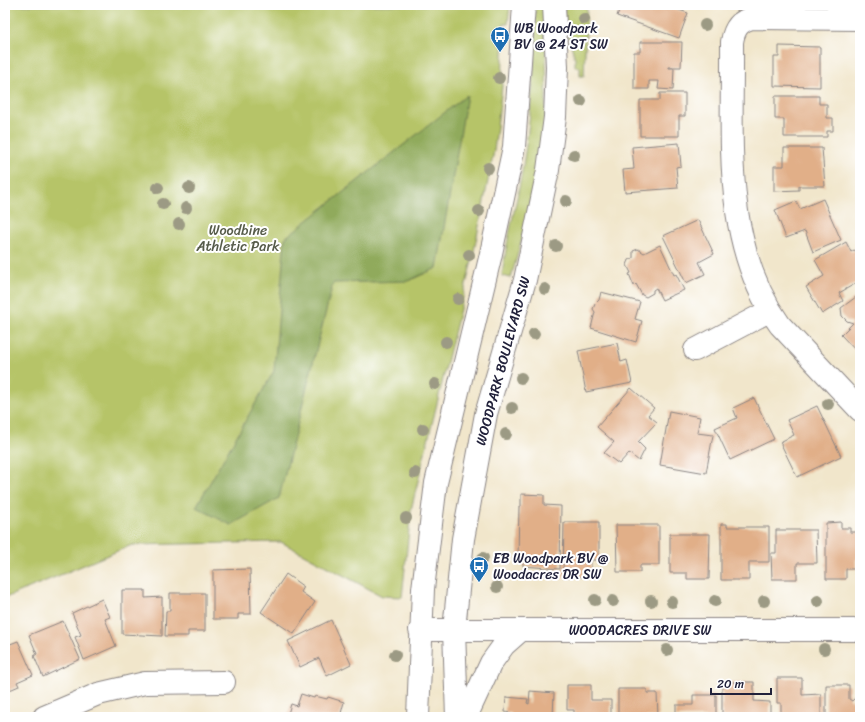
<svg xmlns="http://www.w3.org/2000/svg" width="865" height="722" font-family="Sriracha,sans-serif">
	<style>
		.green { fill: #b6c467; stroke: #6c7351 }
		.forest { fill: #90aa5c; stroke: #59664c }
		.building { fill: #e1af88 }
		.lines { fill: none; stroke-linecap: round; stroke-linejoin: round }
		.minor-casing { stroke: #8a8483; stroke-width: 24 }
		.minor { stroke: #fff; stroke-width: 22 }
		.tree { fill: #9c9a84 }
		.labels { text-anchor: middle; dominant-baseline: central; stroke-width: 4; stroke-linejoin: round; paint-order: stroke }
		.poi-label { font-size: 14px; fill: #22223b; stroke: #fff; text-anchor: start }
		.park-label { font-size: 14px; fill: #565b4a; stroke: #fff }
		.street-label { font-size: 14px; fill: #22223b; stroke: #fff }
	</style>
	<rect width="100%" height="100%" fill="#fff"/>
	<filter id="ink" filterUnits="userSpaceOnUse"><feTurbulence type="fractalNoise" baseFrequency=".025" numOctaves="2"/><feDisplacementMap in="SourceGraphic" scale="8" xChannelSelector="R" yChannelSelector="G"/><feConvolveMatrix kernelMatrix="1 2 1 2 8 2 1 2 1" color-interpolation-filters="sRGB"/></filter>
	<filter id="wash" filterUnits="userSpaceOnUse"><feTurbulence type="fractalNoise" baseFrequency=".012" numOctaves="4" result="noise"/><feDisplacementMap in="SourceGraphic" scale="16" xChannelSelector="R" yChannelSelector="G"/><feGaussianBlur stdDeviation="0.9" result="paint"/><feColorMatrix in="noise" values="0 0 0 0 0 0 0 0 0 0 0 0 0 0 0 0 0 1.4 0 .05"/><feComposite in="paint" operator="in"/></filter>
	<g filter="url(#wash)">
		<rect width="100%" height="100%" fill="#f1e6cb"/>
		<path class="green" d="M5 5H510L508 24H504L502 87 494 151 473 256 411 510 402 597 382 596 281 542 132 545 5 598Z
			M535 5H543C546 43 548 82 545 120 541 172 525 228 511 278L502 276C506 241 516 207 522 172 531 117 536 61 535 5Z
			M564 5H587L584 76H580V67H575V59L565 23Z"/>
		<path class="forest" d="M467 95 437 268 408 281 333 283 279 498 231 525 196 507 274 371 285 238Z"/>
		<g id="blocks">
			<path class="building" d="M621 5H664L688 13 679 38 617 16Z
				M640 42H682L681 67H669V68H674L673 90 658 89 659 81H649V89H634V52H640Z
				M779 46 820 47V87L774 86V57H779Z
				M660 93H685V116H679V136H640V100H660Z
				M775 96H819V104H827V118H833V131H827V137H784V119H775Z
				M679 143 681 166 676 167 678 188 625 192 623 170 634 169 632 147Z
				M784 148H822L825 186H799V190L774 191V166H784Z
				M823 199 841 240 813 252 805 231 786 238 775 210 796 201 800 209Z
				M698 220 714 254 699 262 705 274 686 283 663 236Z
				M846 242 851 252 854 250 860 253V281L839 293 843 301 822 314 806 287 824 276 815 260Z
				M660 245 674 275 676 274 684 290 662 300 656 288 653 290V293L646 297 642 295 636 284 634 286 629 274 631 273 627 265 629 260 633 258V251L638 249 644 253Z
				M601 292 640 302 635 319 642 321 636 342 591 328 595 312 593 309 595 304 599 300Z
				M860 294V355L841 335 853 323 847 321 842 316 841 308Z
				M617 343 621 362 627 360 632 383 586 392 578 351Z
				M631 388 654 408 648 415 657 422 638 442 645 449 639 461 629 453 619 464 604 453 614 442 597 427Z
				M754 398 774 439 730 460 715 428 737 418 733 408Z
				M817 406 841 456 797 477 780 442 794 435 787 420Z
				M669 411 700 417 697 433 713 435 706 473 660 465Z
				M521 494 544 495V505L561 506 560 569 523 566V558H518L519 506H521Z
				M564 522H599V560H591V570H584V577H563Z
				M841 522V528H850V532H860V559H856V569H846V579H826V523Z
				M721 524H727V527H769V562H749V580H721Z
				M616 525H659V565H640V572H617Z
				M776 530H816L817 563H797V579H772L771 553H776Z
				M670 534H710L709 579H687V573H670Z
				M250 569 251 614H238V619H213V570Z
				M286 574 304 587 301 592 315 602 294 634 261 612Z
				M122 590H145V598L162 597V636L122 634Z
				M170 593H205V631H188V636H165L166 611H170Z
				M102 599 110 617 105 619 116 646 84 660 75 637 81 635 72 613Z
				M331 620 351 664 327 676 319 658 300 667 288 641Z
				M63 621 80 659 43 677 34 656 37 654 29 635Z
				M18 641 33 675 17 682 19 686 5 692V646Z
				M777 678H802V695L821 694V717H781V703H777Z
				M722 682H754V701L770 702V717H722Z
				M567 685H591V700H611V717H574V710H567Z
				M826 685H849V699L852 701 855 698H860V717H826Z
				M618 689H647V693H657L658 717H618Z
				M530 691 554 693 553 717H511V713L505 712 506 697 528 699 527 703 529 704Z
				M301 694 314 698 315 696 327 699 328 697 344 702 340 717H287L291 704 297 706Z
				M693 695H716V717H676V705H693Z"/>
		</g>
	</g>
	<g filter="url(#ink)">
		<use href="#blocks" fill-opacity="0" stroke="#8a8483" stroke-width="1"/>
		<g class="lines">
			<defs>
				<path id="minor" d="M860 19 752 18C739 21 734 29 732 42 733 137 721 243 780 325L860 410
					M695 350 769 311
					M420 630H860
					M44 717 98 694 145 683 224 682
					M418 717 423 589 436 483 490 258 514 147 524 5
					M457 717 454 630 463 539 486 414 525 280 548 170 555 117 557 67 554 5
					M466 717 491 663 504 645 521 630"/>
			</defs>
			<use href="#minor" class="minor-casing"/>
			<use href="#minor" class="minor"/>
		</g>
		<g class="tree">
			<circle cx="584" cy="19" r="6"/>
			<circle cx="705" cy="25" r="6"/>
			<circle cx="499" cy="78" r="6"/>
			<circle cx="581" cy="101" r="6"/>
			<circle cx="574" cy="155" r="6"/>
			<circle cx="488" cy="168" r="6"/>
			<circle cx="158" cy="188" r="6"/>
			<circle cx="189" cy="188" r="6"/>
			<circle cx="566" cy="201" r="6"/>
			<circle cx="163" cy="204" r="6"/>
			<circle cx="186" cy="208" r="6"/>
			<circle cx="479" cy="211" r="6"/>
			<circle cx="179" cy="224" r="6"/>
			<circle cx="556" cy="246" r="6"/>
			<circle cx="469" cy="255" r="6"/>
			<circle cx="545" cy="289" r="6"/>
			<circle cx="458" cy="299" r="6"/>
			<circle cx="534" cy="334" r="6"/>
			<circle cx="446" cy="342" r="6"/>
			<circle cx="521" cy="378" r="6"/>
			<circle cx="435" cy="384" r="6"/>
			<circle cx="828" cy="404" r="6"/>
			<circle cx="512" cy="408" r="6"/>
			<circle cx="423" cy="429" r="6"/>
			<circle cx="506" cy="434" r="6"/>
			<circle cx="415" cy="473" r="6"/>
			<circle cx="406" cy="518" r="6"/>
			<circle cx="483" cy="558" r="6"/>
			<circle cx="497" cy="587" r="6"/>
			<circle cx="595" cy="600" r="6"/>
			<circle cx="613" cy="601" r="6"/>
			<circle cx="651" cy="601" r="6"/>
			<circle cx="715" cy="601" r="6"/>
			<circle cx="764" cy="601" r="6"/>
			<circle cx="818" cy="601" r="6"/>
			<circle cx="672" cy="602" r="6"/>
			<circle cx="824" cy="649" r="6"/>
			<circle cx="667" cy="650" r="6"/>
			<circle cx="395" cy="655" r="6"/>
		</g>
	</g>
	<defs>
		<symbol id="bus-pin" viewBox="-11 -11 22 30"><path d="M0 17L-7.5 6A9.5 9.5 0 1 1 7.5 6Z" fill="#1f6fb2" stroke="#fff"/><path d="M-5-6H5V4H4V6H2V4H-2V6H-4V4H-5ZM-3.5-4V0h7V-4ZM-3.5 1.2v1.5H-2V1.2ZM2 1.2v1.5H3.5V1.2Z" fill="#fff"/></symbol>
	</defs>
	<g fill-rule="evenodd">
		<use href="#bus-pin" x="489" y="25" width="22" height="30"/>
		<use href="#bus-pin" x="468" y="555" width="22" height="30"/>
	</g>
	<g class="labels">
		<g class="poi-label">
			<text x="514" y="28">WB Woodpark<tspan x="514" dy="16">BV @ 24 ST SW</tspan></text>
			<text x="493" y="558">EB Woodpark BV @<tspan x="493" dy="16">Woodacres DR SW</tspan></text>
		</g>
		<g class="park-label">
			<text x="238" y="230">Woodbine<tspan x="238" dy="16">Athletic Park</tspan></text>
		</g>
		<g class="street-label">
			<text transform="translate(503 361) rotate(-75)">WOODPARK BOULEVARD SW</text>
			<text x="640" y="630">WOODACRES DRIVE SW</text>
		</g>
	</g>
	<rect width="865" height="722" fill="none" stroke="#fff" stroke-width="20"/>
	<path d="M711 688v6h60v-6" fill="none" stroke="#22223b" stroke-width="2"/>
	<text x="717" y="688" font-size="12" fill="#22223b" stroke="#ffffff" stroke-width="3" paint-order="stroke">20 m</text>
</svg>
